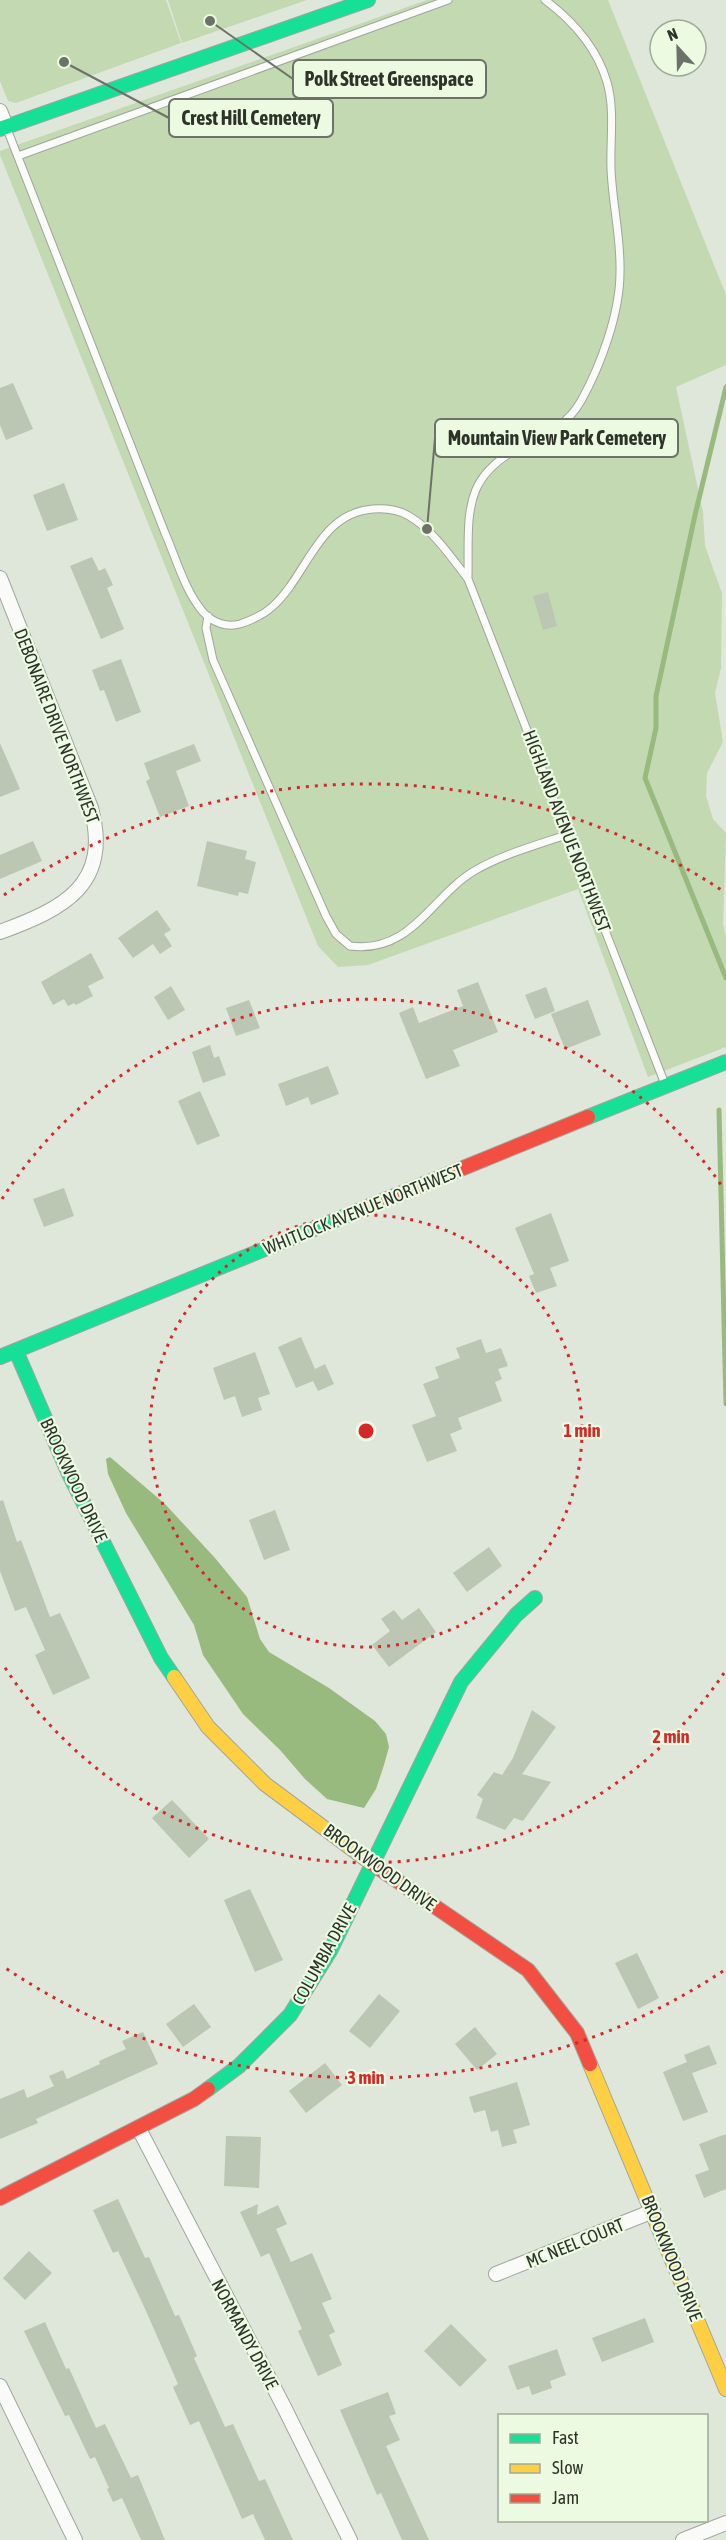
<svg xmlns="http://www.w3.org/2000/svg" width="726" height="2540" font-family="'Asap Condensed',sans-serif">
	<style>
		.green { fill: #c2d9b2 }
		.water { fill: #99ba7e }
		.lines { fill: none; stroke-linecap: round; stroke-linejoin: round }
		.stream { stroke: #99ba7e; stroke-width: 5 }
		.building { fill: #bbc7b2 }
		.lane-casing { stroke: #a0a69c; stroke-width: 9 }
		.street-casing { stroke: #a0a69c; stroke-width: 16 }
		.fast-casing { stroke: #a0a69c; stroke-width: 16 }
		.slow-casing { stroke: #a0a69c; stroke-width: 16 }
		.jam-casing { stroke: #a0a69c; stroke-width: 16 }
		.lane { stroke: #fafbf9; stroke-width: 7 }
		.street { stroke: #fafbf9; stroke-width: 14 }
		.fast { stroke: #16e098; stroke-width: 14 }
		.slow { stroke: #ffcf43; stroke-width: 14 }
		.jam { stroke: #f24e42; stroke-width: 14 }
		.ring { fill: none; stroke: #d62828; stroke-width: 3; stroke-dasharray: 3 6 }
		.labels { text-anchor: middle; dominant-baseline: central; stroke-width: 4.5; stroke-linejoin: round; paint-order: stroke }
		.street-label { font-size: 18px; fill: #2e332a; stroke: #ebfae1 }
		.centre { fill: #d62828; stroke: #ebfae1; stroke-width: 3 }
		.ring-label { font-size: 18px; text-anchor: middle; font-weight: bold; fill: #d62828; stroke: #ebfae1; stroke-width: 4.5; stroke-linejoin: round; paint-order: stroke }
		.leader { fill: none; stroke: #6c7268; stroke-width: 2 }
		.callout-dot { fill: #6c7268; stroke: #ebfae1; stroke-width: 2 }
		.callout { fill: #ebfae1; stroke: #6c7268; stroke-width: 2 }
		.callout-label { font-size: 20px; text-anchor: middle; font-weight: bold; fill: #2e332a }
	</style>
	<rect width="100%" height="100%" fill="#dfe6da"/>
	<path class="green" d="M0 0H166L181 43 16 103 8 101 0 81Z
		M168 0H307L182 43Z
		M427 0H608L726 295V365L676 387 703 512 705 546 722 593 721 668 715 693 723 742 707 773 706 796 713 819 726 833 723 925 726 936V1047L648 1077 578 889 368 965 338 967 318 946 0 155V151Z"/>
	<path class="water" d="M110 1457 165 1504 215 1558 247 1597 260 1639 269 1652 329 1688 375 1721 386 1734 389 1747 384 1765 376 1789 364 1808 327 1799 305 1779 280 1750 243 1714 203 1655 194 1625 126 1513 108 1474 106 1459Z"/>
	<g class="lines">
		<path class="stream" d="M726 387 695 515 656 696V728L645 778 726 978
			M719 1110 726 1404"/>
	</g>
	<path class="building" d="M13 383 33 429 6 440 0 425V388Z
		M64 483 78 520 47 531 33 495Z
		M92 557 99 571 105 568 113 585 107 588 124 629 101 639 70 566Z
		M548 592 557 626 543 630 533 596Z
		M121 659 141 712 116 722 104 690 100 691 92 670Z
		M0 743 20 789 0 797Z
		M194 744 201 761 176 771 189 806 160 817 146 781 150 779 144 763Z
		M33 841 42 861 0 879V855Z
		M207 841 247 851 245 859 256 862 248 894 239 892 238 896 197 886Z
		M157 910 171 930 164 934 172 946 160 954 153 944 133 958 118 938Z
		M91 953 104 978 88 986 93 996 76 1005 74 1003 68 1006 64 999 53 1005 41 982Z
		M478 982 498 1032 453 1050 460 1066 426 1079 399 1013 413 1007 419 1023 463 1006 457 990Z
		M171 986 185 1010 168 1020 154 997Z
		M546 987 555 1011 535 1019 525 995Z
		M249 1000 260 1028 236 1036 226 1008Z
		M588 1000 601 1035 565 1049 551 1014Z
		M210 1045 214 1058 219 1056 226 1075 203 1083 192 1052Z
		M328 1066 339 1094 311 1105 308 1097 286 1106 278 1084Z
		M200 1091 220 1136 197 1145 178 1101Z
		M64 1188 74 1216 44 1227 33 1199Z
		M551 1213 569 1261 550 1268 557 1286 536 1293 529 1276 534 1274 515 1228Z
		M301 1337 315 1369 325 1364 334 1384 318 1391 313 1381 296 1388 278 1347Z
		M481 1339 486 1353 501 1348 508 1366 498 1369 502 1379 495 1382 502 1401 458 1418 462 1429 450 1434 457 1451 427 1462 412 1425 436 1416 423 1384 439 1378 435 1367 460 1358 456 1348Z
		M255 1352 270 1394 258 1398 262 1410 242 1417 235 1396 224 1400 213 1368Z
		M3 1500 17 1542 21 1540 50 1617 60 1613 90 1678 53 1695 35 1655 45 1650 26 1607 15 1611 0 1571V1501Z
		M275 1510 290 1550 264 1560 249 1520Z
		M489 1547 502 1566 467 1592 453 1573Z
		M419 1608 436 1632 389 1667 372 1645 390 1631 381 1619 394 1610 402 1620Z
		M532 1710 556 1727 522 1774 551 1782 523 1821 514 1818 505 1830 476 1818 483 1799 477 1795 494 1772 502 1775 513 1758Z
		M172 1800 209 1839 189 1858 152 1818Z
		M250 1889 283 1960 255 1972 224 1900Z
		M637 1953 659 1998 638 2009 615 1963Z
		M379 1994 400 2011 370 2048 349 2031Z
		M194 2004 211 2027 183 2047 166 2024Z
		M475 2027 497 2054 477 2070 455 2044Z
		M143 2032 158 2064 36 2119 38 2123 0 2139V2099L24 2089 27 2098 54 2086 49 2076 63 2070 67 2079 100 2064 99 2061 126 2049 122 2041Z
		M709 2045 717 2064 692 2073 708 2112 683 2121 663 2072 687 2062 684 2055Z
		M325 2063 342 2085 306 2113 289 2091Z
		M517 2082 530 2125 513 2130 517 2143 502 2147 498 2130 491 2132 485 2110 474 2113 469 2097Z
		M726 2134V2189L704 2198 695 2175 709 2170 699 2144Z
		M226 2136 261 2137 259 2188 224 2186Z
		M118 2199 145 2258 149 2257 175 2316 179 2315 197 2356 194 2358 225 2427 233 2424 259 2481 265 2479 293 2540H265L253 2514 242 2519 199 2421 190 2425 173 2387 178 2384 146 2311 118 2251 113 2253 93 2210Z
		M258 2204 257 2215 278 2205 287 2224 276 2229 291 2262 312 2253 332 2299 322 2303 335 2332 329 2335 342 2365 318 2376 298 2331 302 2329 269 2253 261 2257 240 2212Z
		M29 2251 52 2273 25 2300 3 2278Z
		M645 2318 654 2342 602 2362 592 2338Z
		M45 2322 66 2369 69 2368 96 2428 105 2424 131 2478 138 2475 165 2540H141L122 2498 113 2502 107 2489 109 2488 95 2457 90 2459 69 2415 65 2416 24 2331Z
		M451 2324 487 2360 460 2387 424 2351Z
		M557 2349 566 2375 550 2381 552 2388 532 2395 529 2386 517 2390 508 2366Z
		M388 2392 396 2414 389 2416 400 2440 386 2446 429 2540H402L381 2493 377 2495 340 2410Z"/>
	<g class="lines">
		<defs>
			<path id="lane" d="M7 129 165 533C176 558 185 591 203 612 212 622 226 628 240 624 252 620 262 616 272 607 308 575 318 513 373 509 385 508 399 510 409 516 433 530 451 557 468 579L663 1079
				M18 156 448 0
				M468 579C469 513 460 474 529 443 551 433 569 422 581 401 601 365 620 313 620 272 621 237 612 202 611 168 610 139 615 110 607 82 597 48 573 21 545 0
				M208 616 206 628 213 660 326 916 336 934 350 946C411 954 431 897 474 871 503 854 537 845 569 834"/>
			<path id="street" d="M0 111 6 126
				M0 578 91 808C112 885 63 909 0 932
				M139 2129 284 2407 350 2540
				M496 2274 653 2211
				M0 2386 75 2540
				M683 2540 726 2523"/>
			<path id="fast" d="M0 129 368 0
				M588 1117 726 1062
				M16 1351 69 1474 161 1658 174 1677
				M0 1357 370 1206
				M208 2089 239 2066 290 2015 330 1951 461 1682 516 1615 535 1598"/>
			<path id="slow" d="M174 1677 208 1727 265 1784 371 1863
				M590 2064 726 2389"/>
			<path id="jam" d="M370 1206 588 1117
				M371 1863 528 1970 577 2033 590 2064
				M0 2198 194 2099 208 2089"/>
		</defs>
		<use href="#lane" class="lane-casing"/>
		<use href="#street" class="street-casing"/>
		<use href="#fast" class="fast-casing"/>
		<use href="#slow" class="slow-casing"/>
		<use href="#jam" class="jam-casing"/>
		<use href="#lane" class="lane"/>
		<use href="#street" class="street"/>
		<use href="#fast" class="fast"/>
		<use href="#slow" class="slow"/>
		<use href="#jam" class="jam"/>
	</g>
	<g class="ring">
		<circle cx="366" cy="1431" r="216"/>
		<path d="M724 1673A432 432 0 0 1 2 1663M2 1199A432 432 0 0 1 724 1189"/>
		<path d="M723 1971A647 647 0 0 1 4 1967M4 895A647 647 0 0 1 723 891"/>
	</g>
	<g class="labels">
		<g class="street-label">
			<text transform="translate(57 726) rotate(69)">DEBONAIRE DRIVE NORTHWEST</text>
			<text transform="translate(567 831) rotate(69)">HIGHLAND AVENUE NORTHWEST</text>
			<text transform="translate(363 1209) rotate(-22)">WHITLOCK AVENUE NORTHWEST</text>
			<text transform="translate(74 1480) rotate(65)">BROOKWOOD DRIVE</text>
			<text transform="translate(380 1867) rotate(36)">BROOKWOOD DRIVE</text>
			<text transform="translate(324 1954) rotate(-61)">COLUMBIA DRIVE</text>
			<text transform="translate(575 2243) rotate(-22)">MC NEEL COURT</text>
			<text transform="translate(672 2258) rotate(68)">BROOKWOOD DRIVE</text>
			<text transform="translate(245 2334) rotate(62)">NORMANDY DRIVE</text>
		</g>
	</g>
	<circle cx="366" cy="1431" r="9" class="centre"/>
	<g class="ring-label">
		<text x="582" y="1437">1 min</text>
		<text x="671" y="1743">2 min</text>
		<text x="366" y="2084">3 min</text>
	</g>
	<path class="leader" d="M210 21L293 79M64 62L169 118M427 529L435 438"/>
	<g class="callout-dot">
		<circle cx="210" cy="21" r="6"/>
		<circle cx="64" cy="62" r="6"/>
		<circle cx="427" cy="529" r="6"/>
	</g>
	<g class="callout">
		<rect x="293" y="60" width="193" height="38" rx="6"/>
		<rect x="169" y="99" width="164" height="38" rx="6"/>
		<rect x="435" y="419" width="243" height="38" rx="6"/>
	</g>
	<g class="callout-label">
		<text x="389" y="86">Polk Street Greenspace</text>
		<text x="251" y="125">Crest Hill Cemetery</text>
		<text x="557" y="445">Mountain View Park Cemetery</text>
	</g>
	<rect x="498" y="2414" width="210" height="108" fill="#ebfae1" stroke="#9faa98" stroke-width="1.5"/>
	<rect x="510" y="2434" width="30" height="9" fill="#16e098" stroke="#9faa98" stroke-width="1.5"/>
	<text x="552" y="2444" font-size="18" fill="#2e332a">Fast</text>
	<rect x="510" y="2464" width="30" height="9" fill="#ffcf43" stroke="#9faa98" stroke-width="1.5"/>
	<text x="552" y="2474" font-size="18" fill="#2e332a">Slow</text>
	<rect x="510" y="2494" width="30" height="9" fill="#f24e42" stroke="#9faa98" stroke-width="1.5"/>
	<text x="552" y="2504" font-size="18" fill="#2e332a">Jam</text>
	<g transform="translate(678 48) rotate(338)"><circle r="28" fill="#ebfae1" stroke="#9faa98" stroke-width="1.5"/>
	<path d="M0-4.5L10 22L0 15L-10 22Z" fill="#6c7268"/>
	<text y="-9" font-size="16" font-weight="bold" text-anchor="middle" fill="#2e332a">N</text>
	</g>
</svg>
